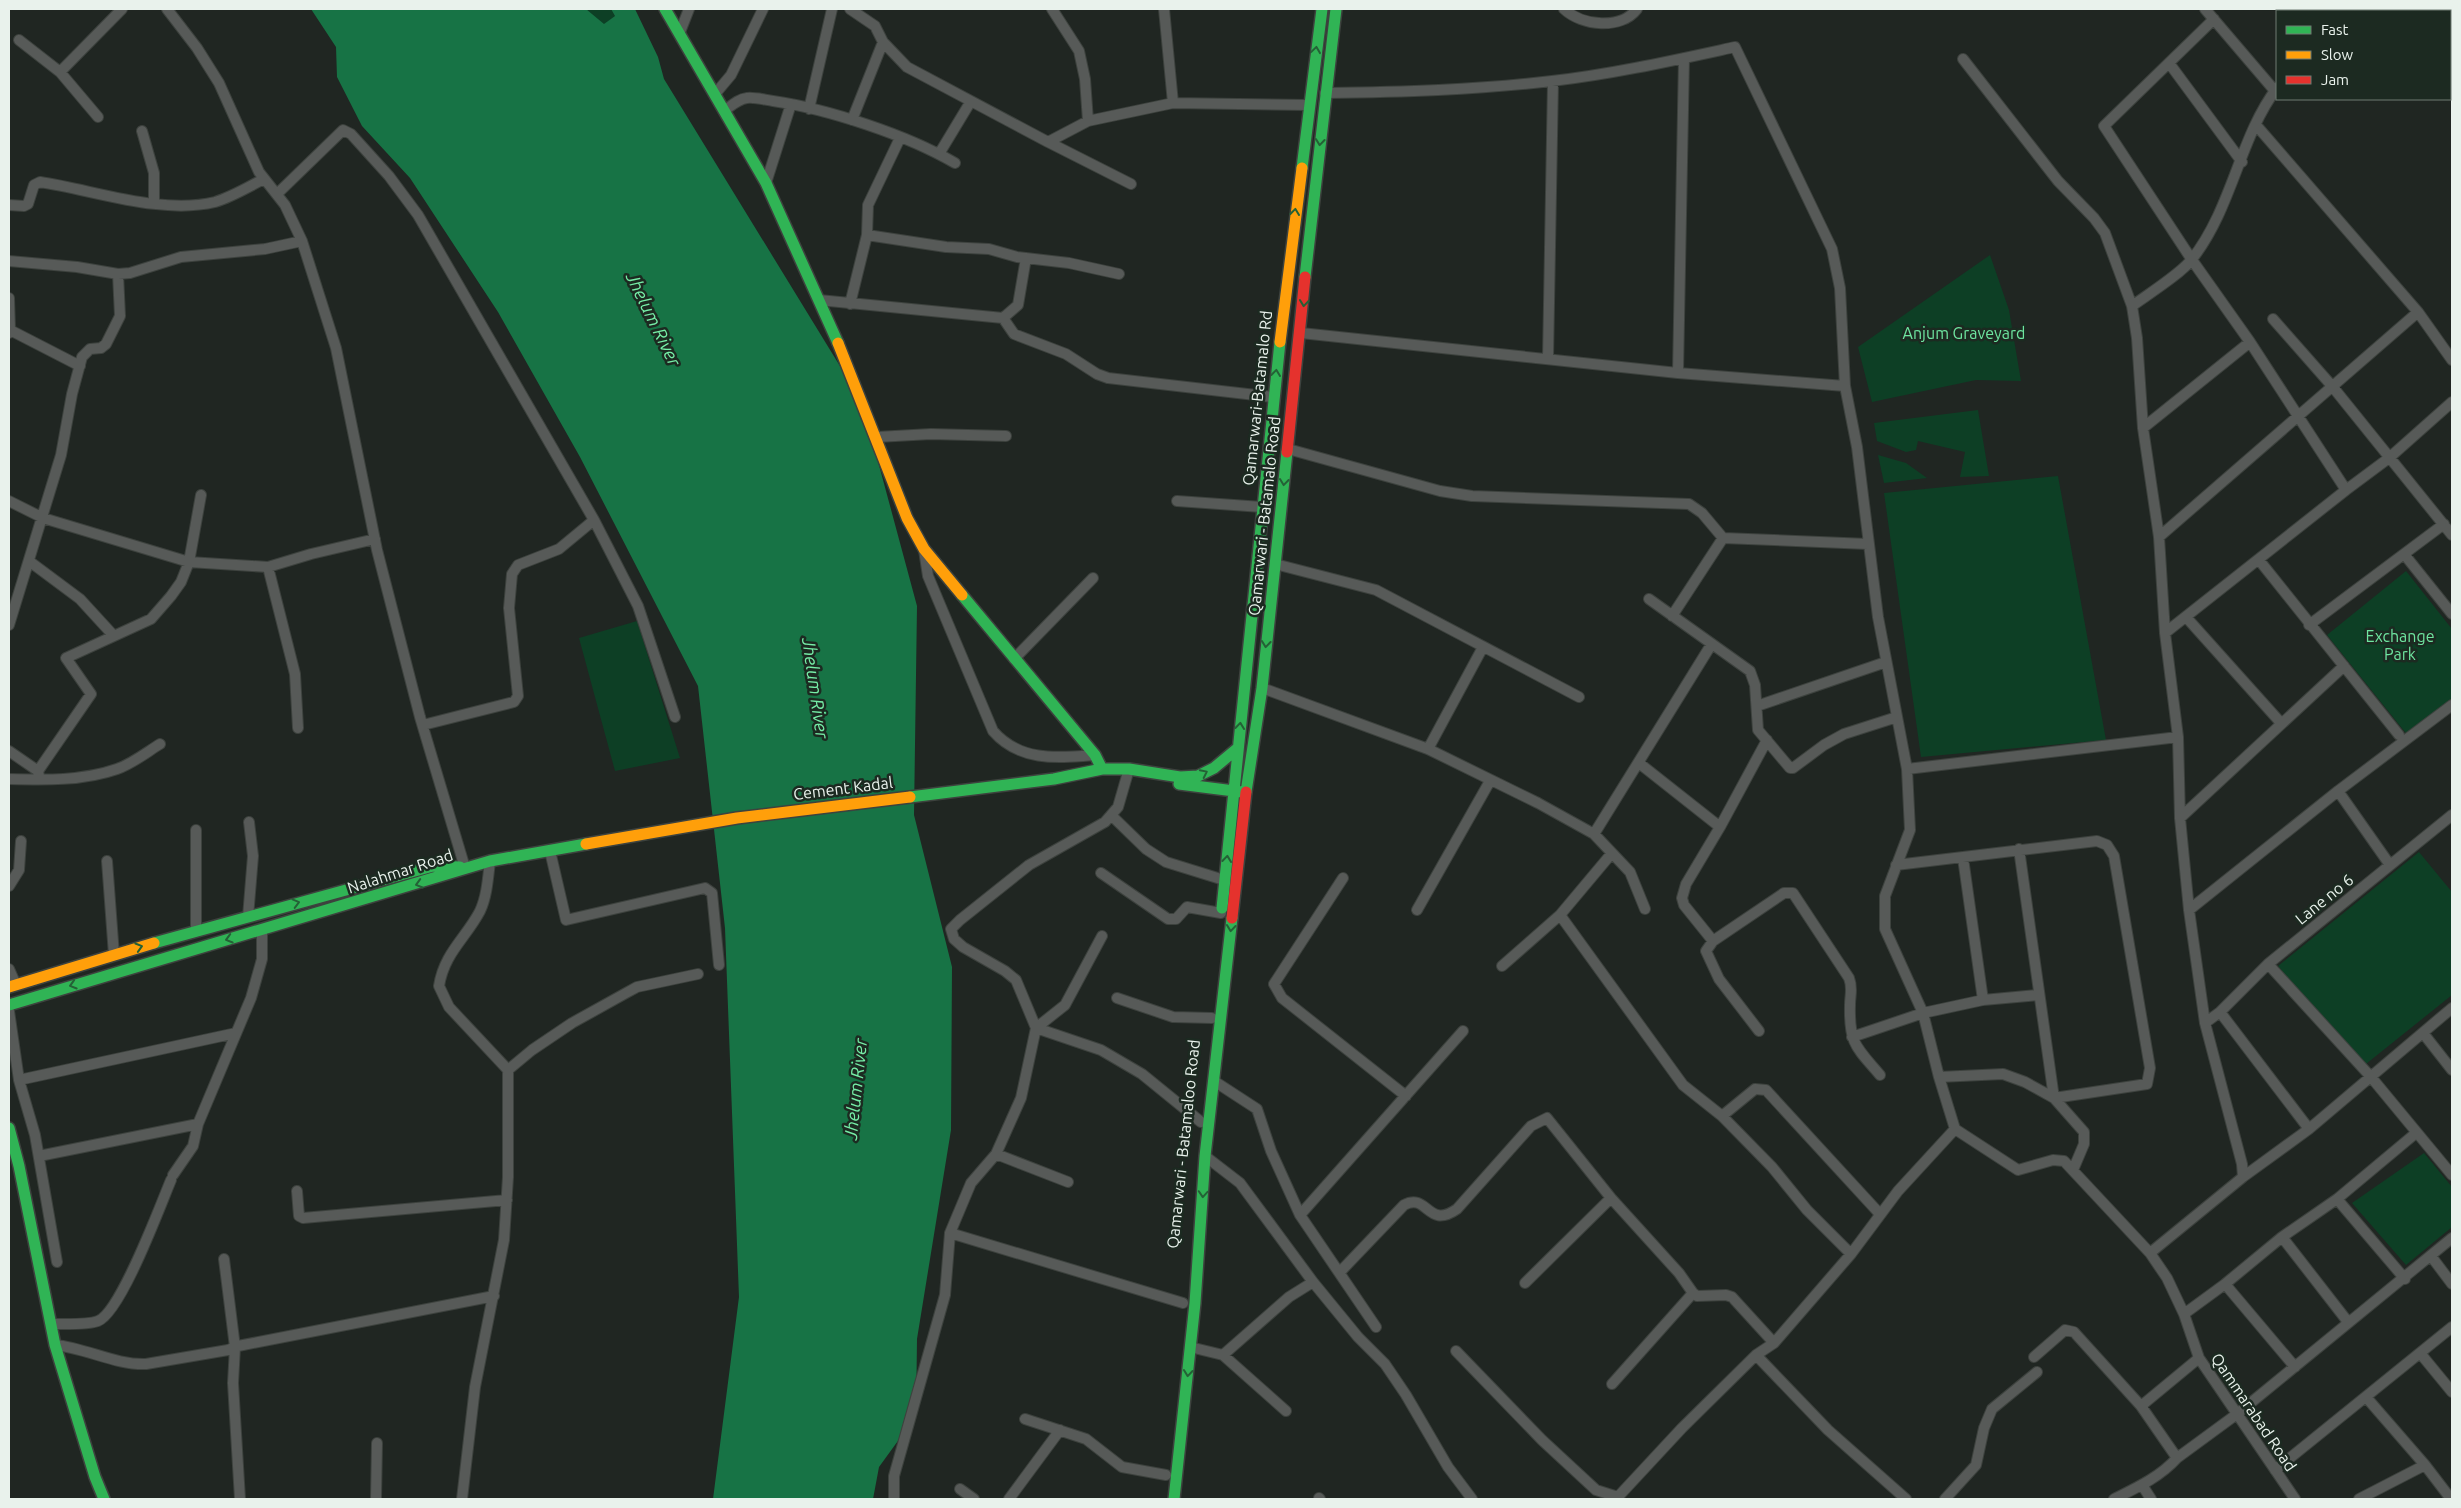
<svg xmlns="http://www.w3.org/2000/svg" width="2461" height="1508" font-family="Ubuntu,sans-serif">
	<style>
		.green { fill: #0d3f25 }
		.water { fill: #177345 }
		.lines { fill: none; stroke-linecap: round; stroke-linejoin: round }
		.street-casing { stroke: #3d423e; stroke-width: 12 }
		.fast-casing { stroke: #3d423e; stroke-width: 14 }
		.slow-casing { stroke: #3d423e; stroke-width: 14 }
		.jam-casing { stroke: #3d423e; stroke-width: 14 }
		.street { stroke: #575a58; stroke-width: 10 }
		.fast { stroke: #30b455; stroke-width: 11 }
		.slow { stroke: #ff9f0a; stroke-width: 11 }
		.jam { stroke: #e5322d; stroke-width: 11 }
		.oneway { stroke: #246136 }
		.labels { text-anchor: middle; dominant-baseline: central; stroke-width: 5; stroke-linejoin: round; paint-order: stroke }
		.park-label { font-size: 16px; fill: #6ee6a0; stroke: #1c2a21 }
		.street-label { font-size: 16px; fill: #e9f2ec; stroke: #1c2a21 }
		.water-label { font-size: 18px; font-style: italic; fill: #76eea7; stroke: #1c2a21 }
	</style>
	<rect width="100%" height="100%" fill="#202622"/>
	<path class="green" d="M586 9H611L615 16 604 25Z
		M1990 255 2009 310 2021 381 1976 380 1872 402 1858 347Z
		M1978 410 1989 476 1960 477 1965 452 1918 441 1916 450 1906 452 1877 441 1874 423Z
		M1878 455 1906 463 1927 478 1884 483Z
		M2058 476 2106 740 1921 757 1884 493Z
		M2406 571 2452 629V702L2409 737 2327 635Z
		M637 621 680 758 615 771 579 638Z
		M2419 852 2452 892V995L2361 1068 2278 966Z
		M2424 1153 2452 1187V1227L2406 1265 2352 1203Z"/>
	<path class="water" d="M311 9H586L604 24 615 16 611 9H635L658 57 664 79 862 402 917 606 914 815 952 967 951 1130 917 1339 916 1416 879 1467 873 1499H713L739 1297 725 928 698 686 580 457 498 312 410 178 362 126 337 77 336 47Z"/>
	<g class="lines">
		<defs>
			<path id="street" d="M167 9 197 48 219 83 259 172 285 205 302 241 336 348 377 550 420 717 465 868
				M850 9 875 26 883 42 907 67 1048 142 1088 121 1173 103 1308 105
				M1052 9 1079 51 1085 79 1088 121
				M1164 9 1173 103
				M1564 9C1582 26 1621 30 1637 9
				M2205 9 2275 91
				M2340 11 2342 9
				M2214 19 2104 126 2192 260 2250 342 2346 490
				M680 32 689 9
				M19 40 60 72
				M1963 59 2058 181 2094 218 2105 233 2132 306
				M2169 63 2242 162
				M1325 93C1400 92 1477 90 1552 81 1613 74 1675 60 1735 47L1832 249 1840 288 1845 386
				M715 94 731 75 763 9
				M809 109 832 9
				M724 111C731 106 738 99 747 98 755 97 765 100 773 101 828 109 907 135 955 163
				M98 117 60 72 122 9
				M852 120 883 42
				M2256 125 2418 312 2452 360
				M142 131 154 173V203
				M1048 142 1131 184
				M939 154 971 101
				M766 183 791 104
				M277 194 343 130 351 134 389 176 418 215 594 520 638 606 675 717
				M9 205 24 206 28 204 34 185 40 182C94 190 161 215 215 202 232 197 248 187 264 179
				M867 235 946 247 989 249 1017 257 1069 263 1119 274
				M9 261 77 267 118 274 130 273 181 257 265 249 302 241
				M9 298 10 330
				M819 300 1003 318 1014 334 1066 354 1097 374 1108 378 1273 397
				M850 304 867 235 868 205 900 138
				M1003 318 1018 305 1026 258
				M2273 319 2332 386 2452 535
				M9 333 10 330 80 366
				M1301 333 1678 373 1845 386 1857 447 1878 617 1907 769 1910 830 1885 896V929L1923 1013 1939 1077 1955 1129 1898 1191 1851 1254 1774 1343 1756 1355 1682 1428 1616 1499
				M1548 359 1553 81
				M1678 373 1684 58
				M2143 428 2250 342
				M877 437 931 434 1006 436
				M1288 449 1440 491 1472 496 1689 504 1702 513 1723 538 1868 544
				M9 501 43 518 189 562 268 567 311 554 375 539
				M1177 501 1262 507
				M2159 537 2418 312
				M924 550 928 576 993 731C1020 762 1057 758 1095 755
				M2404 554 2452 614
				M2259 560 2399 735
				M29 561 80 599 113 635
				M1275 564 1376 590 1579 697
				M268 567 295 674 298 728
				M1649 599 1750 671 1755 685 1758 730 1790 768H1793L1824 745 1844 734 1897 717
				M1672 616 1723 538
				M2186 617 2281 723
				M9 625 61 455 72 394 82 357 90 349 101 348 106 344 120 316 118 274
				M2309 625 2444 524
				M2165 633 2346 490 2389 458 2452 402
				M1014 659 1093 578
				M1262 688 1428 749 1538 803 1594 834 1630 872 1645 909
				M1757 706 1886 662
				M423 725 514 702 518 696 509 608 512 574 518 565 559 549 594 520
				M1428 749 1483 647
				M9 751 38 771 39 776
				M1639 763 1720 827
				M1907 769 2178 737
				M38 771 91 694 66 658 151 619 171 596 181 582 189 562 201 495
				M9 779C44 780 83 781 117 769 132 764 147 752 160 744
				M2338 791 2390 865
				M1111 815 1146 849 1166 862 1224 880
				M2180 818 2344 666
				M196 830V931
				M1594 834 1711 645
				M2019 849 2054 1098 2084 1132V1144L2073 1170
				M550 851 566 920 705 888 712 893 719 965
				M1612 853 1560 915 1683 1085 1722 1116 1772 1167 1807 1210 1851 1254
				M1963 858 1983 1000
				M107 861 114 955
				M490 861C488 878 487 896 480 911 466 938 444 953 439 986L449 1007 508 1070
				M1896 865 2097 841 2107 845 2114 856 2150 1068 2147 1084 2054 1098 2025 1082 2003 1074 1939 1077
				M1101 873 1168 919H1176L1187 907 1221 913
				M1343 878 1274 984 1282 998 1406 1096
				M9 886 19 870 21 841
				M1417 910 1490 781
				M2189 910 2338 791 2452 705
				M248 917 253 856 249 822
				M1713 941 1784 893H1793L1849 978C1853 988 1850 995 1850 1005 1849 1044 1856 1047 1880 1075
				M2268 964 2371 1077 2452 1175
				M1502 966 1560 915
				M9 969 16 985
				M1117 998 1173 1017 1212 1018
				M9 1011 19 1080 35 1135 57 1262
				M2220 1012 2309 1129
				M2205 1023 2220 1012 2268 964 2452 815
				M1036 1028 1101 1050 1142 1074 1201 1122
				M1036 1028 1065 1005 1102 936
				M1759 1031 1719 979 1706 951 1713 941 1684 905 1682 898 1686 884 1720 827 1767 740
				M2423 1033 2452 1070
				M1852 1037 1923 1013 1983 1000 2038 995
				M19 1080 236 1033
				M1214 1081 1257 1109 1271 1151 1300 1215 1376 1327
				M1722 1116 1755 1089 1766 1090 1879 1213
				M198 1124 251 998 262 959V930
				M1955 1129 2018 1170 2053 1160 2064 1161 2150 1253 2167 1278 2184 1314 2199 1358 2295 1499
				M996 1154 1068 1182
				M39 1156 198 1124 193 1146 173 1175
				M1205 1156 1240 1183 1313 1282 1358 1337 1385 1364 1406 1395 1448 1467 1472 1499
				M2243 1177 2242 1164 2205 1023 2189 910 2180 818 2178 737 2165 633 2159 537 2143 428 2137 338 2132 306C2147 295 2182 273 2192 259 2232 209 2240 136 2277 88
				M297 1191 299 1216 303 1218 507 1200
				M2337 1199 2405 1279
				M1300 1215 1463 1031
				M950 1233 1183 1303
				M2282 1237 2348 1322
				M2150 1253 2243 1177 2309 1129 2452 1008
				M2431 1256 2452 1284
				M224 1259 235 1347 233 1383 240 1499
				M1340 1272 1404 1205C1428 1192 1427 1230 1457 1209L1531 1126 1547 1118 1611 1198 1679 1273 1693 1293 1697 1296 1726 1295 1732 1297 1774 1343
				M1525 1283 1611 1198
				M2225 1284 2295 1367
				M2184 1314 2225 1284 2282 1237 2337 1199 2416 1133
				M52 1324C64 1324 88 1325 98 1321 121 1312 160 1206 171 1180
				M55 1345C86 1348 115 1365 146 1364L228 1350 238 1346 494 1296
				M1190 1347 1223 1355 1286 1411
				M1456 1351 1542 1440 1596 1490 1618 1497
				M2420 1353 2452 1392
				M1223 1355 1289 1297 1313 1282
				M1756 1355 1828 1430 1906 1499
				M2034 1357 2065 1330 2074 1332 2141 1406 2177 1458C2160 1477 2136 1488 2114 1499
				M1612 1384 1693 1293
				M2366 1397 2425 1465 2451 1499
				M2141 1406 2199 1358
				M1025 1419 1086 1439 1122 1467 1166 1475
				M2177 1458 2237 1414 2452 1238
				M2275 1470 2452 1327
				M2142 1485 2151 1499
				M960 1489 974 1499
				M1319 1498 1320 1499
				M376 1499 377 1443
				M462 1499 475 1387 504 1240 508 1177V1070L532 1050 572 1023 626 993 637 987 698 974
				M894 1499V1476L945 1295 950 1233 971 1183 996 1154 1021 1098 1036 1028 1016 980 1005 971 963 947 954 939 951 929 960 920 1029 865 1105 822 1118 807 1129 769
				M1009 1499 1060 1430
				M1945 1499 1976 1465 1984 1428 1992 1409 2037 1372
				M2359 1499 2425 1465"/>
			<path id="fast" d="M665 9 766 183 838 343
				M1302 168 1322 9
				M1305 277 1336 9
				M962 595 1095 755 1102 769
				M1179 784 1242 792
				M1246 792 1262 688 1287 452
				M910 797 1054 779 1102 769H1129L1180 777 1198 776 1214 768 1238 748
				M1222 908 1280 342
				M154 943 433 866 460 867
				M9 1005 490 861 586 844
				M9 1128 19 1166 55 1345 95 1477 104 1499
				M1174 1499 1195 1303 1205 1156 1232 918"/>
			<path id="slow" d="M1280 342 1302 168
				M838 343 907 518 924 549 962 595
				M586 844 737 818 910 797
				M9 987 154 943"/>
			<path id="jam" d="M1287 452 1305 277
				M1232 918 1246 792"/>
		</defs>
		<use href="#street" class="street-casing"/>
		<use href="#fast" class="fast-casing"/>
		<use href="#slow" class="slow-casing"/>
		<use href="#jam" class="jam-casing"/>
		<use href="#street" class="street"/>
		<use href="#fast" class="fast"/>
		<use href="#slow" class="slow"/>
		<use href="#jam" class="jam"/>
	</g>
	<defs><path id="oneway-chevron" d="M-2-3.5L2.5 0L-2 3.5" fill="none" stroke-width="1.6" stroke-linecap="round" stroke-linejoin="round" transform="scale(1.25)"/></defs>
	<g class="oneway">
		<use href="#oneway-chevron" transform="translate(1316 50) rotate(-82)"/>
		<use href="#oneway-chevron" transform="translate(1320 142) rotate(96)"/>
		<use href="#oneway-chevron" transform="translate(1295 212) rotate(-83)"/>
		<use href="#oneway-chevron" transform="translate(1304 303) rotate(96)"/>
		<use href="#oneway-chevron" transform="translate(1276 373) rotate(-83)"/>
		<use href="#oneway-chevron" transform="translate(1284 482) rotate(97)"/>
		<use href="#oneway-chevron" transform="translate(1266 644) rotate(96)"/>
		<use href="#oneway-chevron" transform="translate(1240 726) rotate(-84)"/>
		<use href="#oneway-chevron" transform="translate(1204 773) rotate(-26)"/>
		<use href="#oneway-chevron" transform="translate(1227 859) rotate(-84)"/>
		<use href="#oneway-chevron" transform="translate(419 884) rotate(164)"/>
		<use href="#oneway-chevron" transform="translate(296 903) rotate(-15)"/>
		<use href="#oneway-chevron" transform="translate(1231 928) rotate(96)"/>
		<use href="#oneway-chevron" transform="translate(229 939) rotate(164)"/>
		<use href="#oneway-chevron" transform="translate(139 947) rotate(-17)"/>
		<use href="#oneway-chevron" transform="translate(73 985) rotate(163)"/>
		<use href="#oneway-chevron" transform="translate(1203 1194) rotate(94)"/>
		<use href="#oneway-chevron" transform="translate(1188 1373) rotate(96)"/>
	</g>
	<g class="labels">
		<g class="park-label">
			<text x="1964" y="333">Anjum Graveyard</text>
			<text x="2400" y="636">Exchange<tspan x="2400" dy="18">Park</tspan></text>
		</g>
		<g class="street-label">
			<text transform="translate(1257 398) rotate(-84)">Qamarwari-Batamalo Rd</text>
			<text transform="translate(1264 516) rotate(-84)">Qamarwari - Batamalo Road</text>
			<text transform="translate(843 788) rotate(-7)">Cement Kadal</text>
			<text transform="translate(400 871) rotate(-18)">Nalahmar Road</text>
			<text transform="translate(2324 899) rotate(-39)">Lane no 6</text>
			<text transform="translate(1183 1144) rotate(-84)">Qamarwari - Batamaloo Road</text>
			<text transform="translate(2254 1412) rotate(56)">Qammarabad Road</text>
		</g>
		<g class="water-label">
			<text transform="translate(654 319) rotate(64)">Jhelum River</text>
			<text transform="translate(816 688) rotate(82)">Jhelum River</text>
			<text transform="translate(855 1089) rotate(-84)">Jhelum River</text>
		</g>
	</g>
	<rect width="2461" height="1508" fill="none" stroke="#e9f2ec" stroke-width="20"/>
	<rect x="2276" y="10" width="175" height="90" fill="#1c2a21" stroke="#6e7a72"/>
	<rect x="2286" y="26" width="25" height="8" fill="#30b455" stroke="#6e7a72"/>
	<text x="2321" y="35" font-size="15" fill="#e9f2ec">Fast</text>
	<rect x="2286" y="51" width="25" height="8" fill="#ff9f0a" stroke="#6e7a72"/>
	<text x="2321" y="60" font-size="15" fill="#e9f2ec">Slow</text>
	<rect x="2286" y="76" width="25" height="8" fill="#e5322d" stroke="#6e7a72"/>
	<text x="2321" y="85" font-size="15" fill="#e9f2ec">Jam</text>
</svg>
